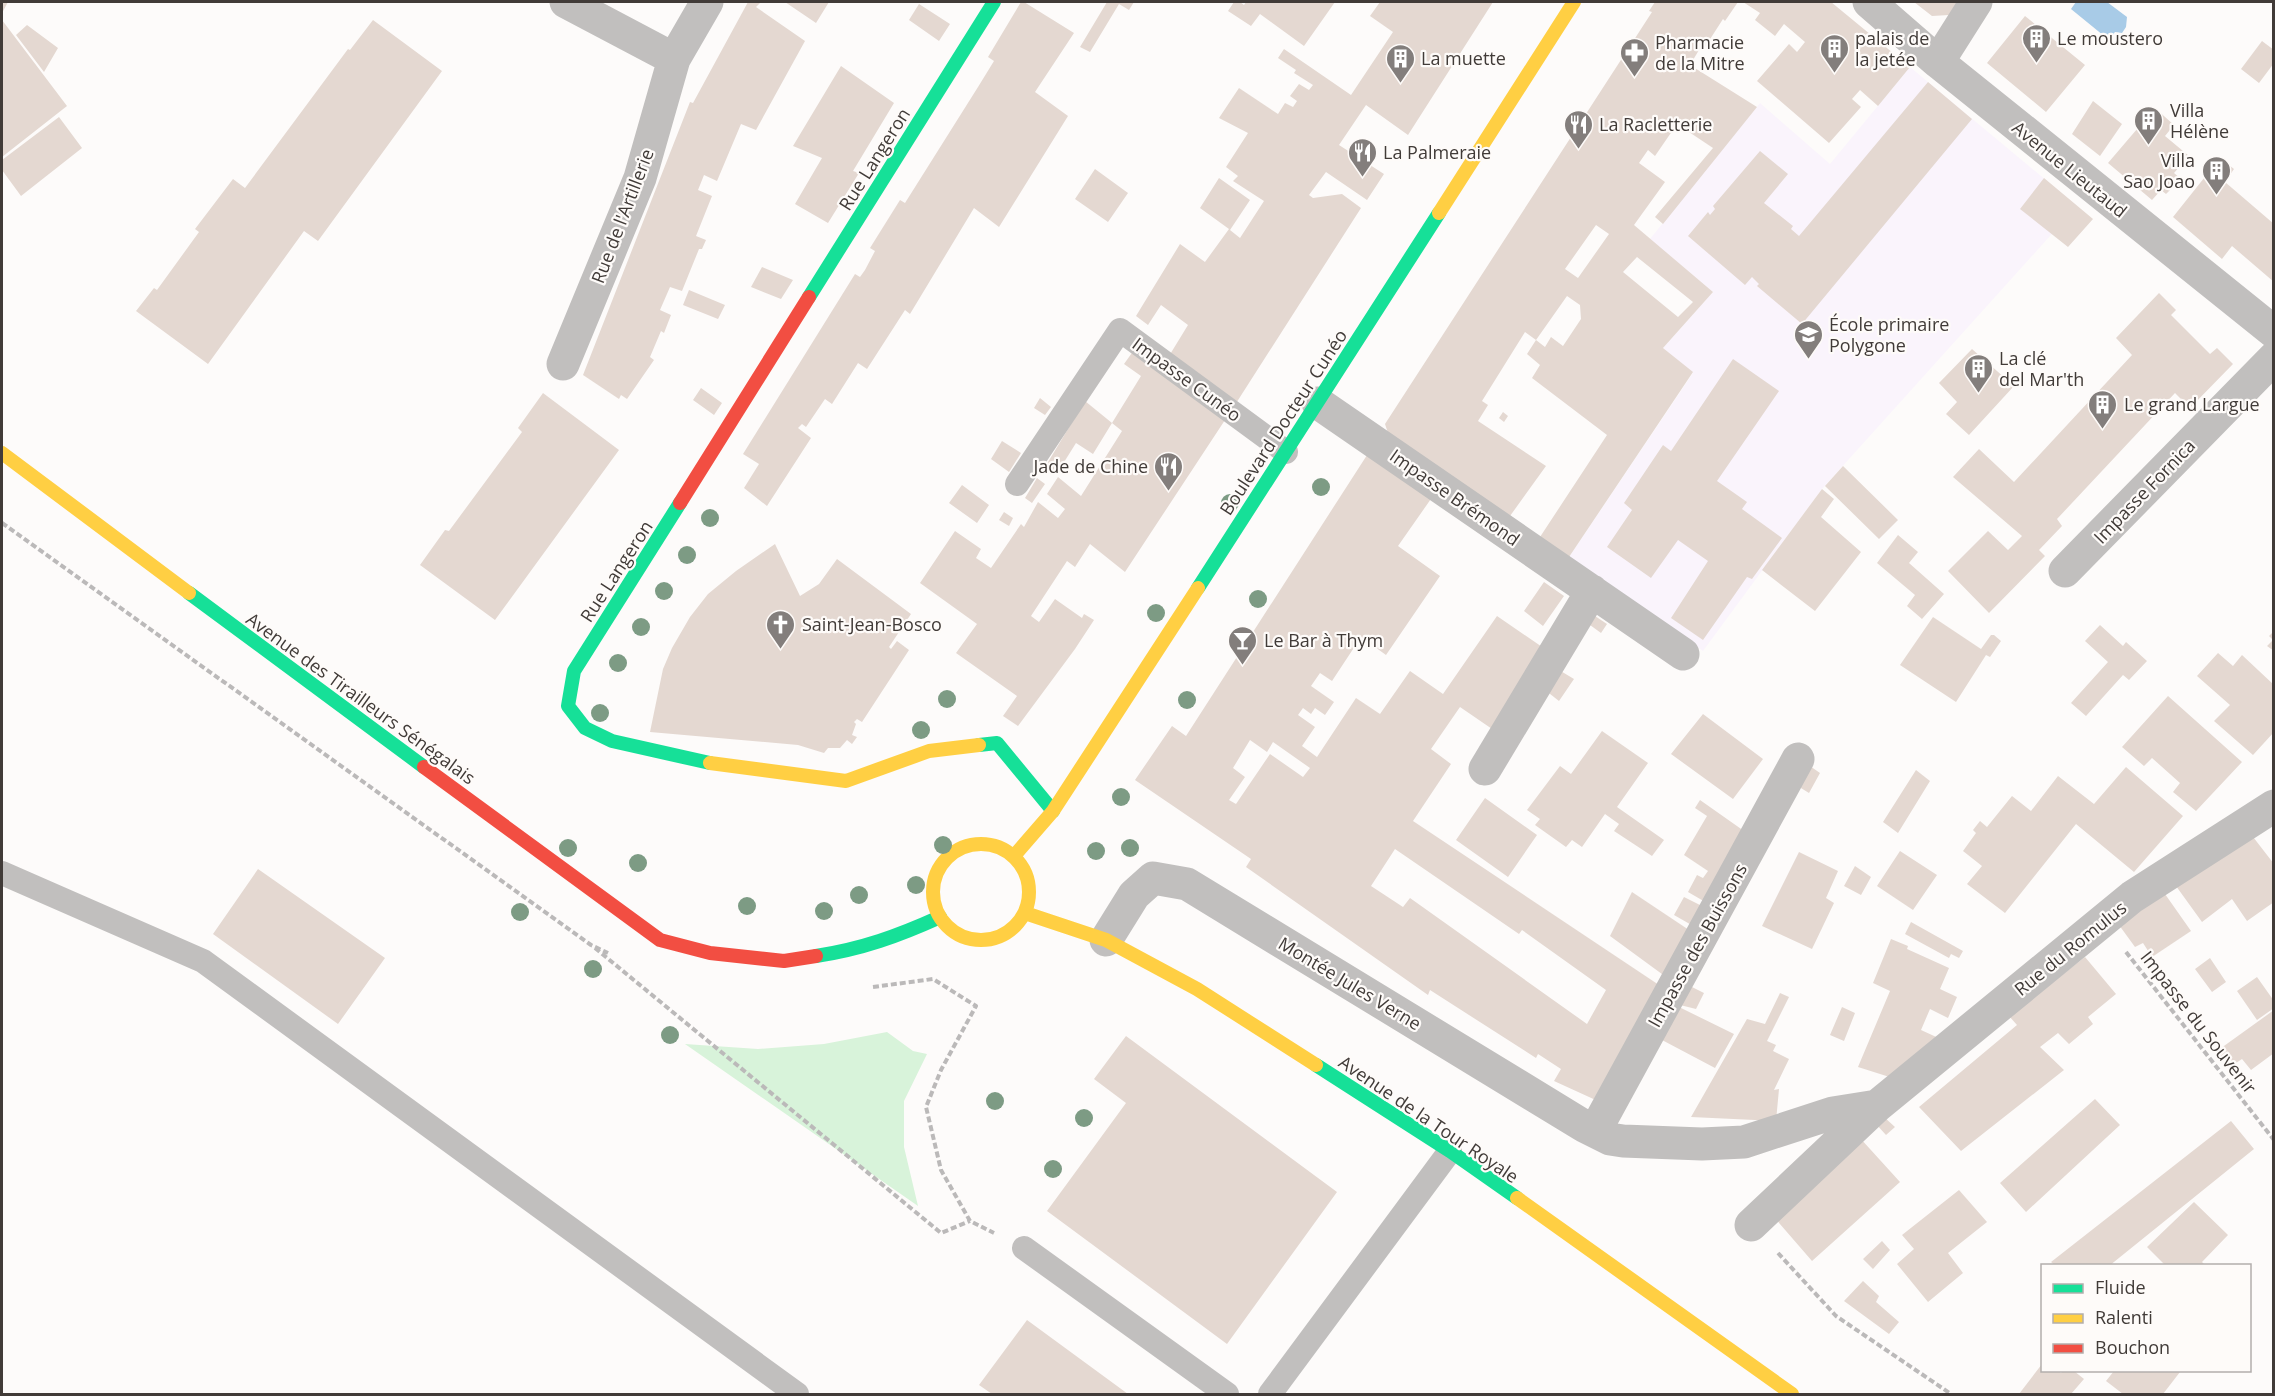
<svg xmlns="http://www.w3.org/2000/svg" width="2275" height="1396" font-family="'Open Sans',sans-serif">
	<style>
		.education { fill: #faf4fc }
		.green { fill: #d8f3da }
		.water { fill: #a8cbe7 }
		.building { fill: #e4d8d1; fill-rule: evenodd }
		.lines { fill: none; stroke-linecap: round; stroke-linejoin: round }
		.path { stroke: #bbb9b9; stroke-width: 4; stroke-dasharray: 6 3; stroke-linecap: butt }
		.lane { stroke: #c1bfbe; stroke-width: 24 }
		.street { stroke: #c1bfbe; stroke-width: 33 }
		.fast { stroke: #16e098; stroke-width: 14 }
		.slow { stroke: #ffcf43; stroke-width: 14 }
		.jam { stroke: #f24e42; stroke-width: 14 }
		.tree { fill: #7d9b84 }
		.labels { text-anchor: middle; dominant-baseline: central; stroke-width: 4.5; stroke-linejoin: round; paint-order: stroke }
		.poi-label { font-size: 18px; fill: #413b38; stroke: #fefbf9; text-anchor: start }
		.street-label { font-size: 18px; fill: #413b38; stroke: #fefbf9 }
	</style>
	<rect width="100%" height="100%" fill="#fdfbfa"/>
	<path class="education" d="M1910 67 2077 206 1822 489 1703 651 1569 557 1693 373 1663 348 1713 292 1650 239 1760 103 1830 164Z"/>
	<path class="green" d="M887 1032 913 1051 927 1054 904 1101V1147L918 1206 685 1044 758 1049 824 1044Z"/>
	<path class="water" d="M2076 2H2107L2127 17 2126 27 2122 33 2115 32 2109 40 2071 9Z"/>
	<path class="building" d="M2 2H8L2 13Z
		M748 2H761L756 7 805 41 756 130 741 124 717 181 704 175 698 190 712 196 696 236 706 240 702 249H699L682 291 670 287 660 310 671 315 664 333 661 331 650 357 654 360 627 399 621 395 619 399 583 375 690 102 693 103Z
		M785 2H829L816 23Z
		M1021 2H1024L1074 33 1035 92 1068 116 999 227 974 208 910 314 905 310 867 369 858 363 832 404 825 399 806 427 802 424 798 428 811 438 767 506 744 488 759 464 743 454 855 274 860 277 865 270 875 251 870 248 900 200 905 203 978 87 994 61 988 57Z
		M1107 2H1134L1129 10 1119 4 1090 52 1080 47Z
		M1234 2H1240L1244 5 1246 2H1335L1304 46 1260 14 1251 26 1228 11Z
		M1380 2H1493L1408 135 1366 105 1339 145 1384 174 1367 200 1326 172 1309 195 1313 198 1342 194 1361 208 1233 408 1169 356 1188 325 1161 305 1148 325 1136 316 1180 244 1205 262 1229 229 1200 208 1219 178 1250 200 1230 230 1240 238 1264 201 1233 181 1238 176 1226 167 1248 133 1219 118 1239 88 1278 114 1285 103 1293 107 1297 101 1290 96 1299 84 1309 90 1313 85 1294 73 1296 70 1278 58 1284 49 1351 95 1393 32 1370 16Z
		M1655 2H1738L1725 21 1723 19 1705 47 1702 45 1690 65 1757 107 1663 224 1655 217 1713 148 1677 124 1655 156 1648 150 1639 163 1665 182 1634 225 1713 292 1663 348 1693 372 1569 557 1540 537 1607 435 1532 378 1540 365 1527 354 1536 340 1525 332 1482 401 1488 405 1478 421 1546 466 1510 516 1390 439 1385 424 1652 12 1649 11ZM1596 225 1609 234 1578 278 1565 269ZM1637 257 1693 302 1678 317 1623 272ZM1567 296 1580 305 1581 319 1563 346 1551 337 1545 347 1536 340Z
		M1743 2H1831L1910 67 1878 106 1860 90 1852 99 1861 107 1829 143 1757 81 1789 44 1797 52 1805 42 1784 24 1775 36 1755 20 1760 13Z
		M1914 2H1958L1949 15 1932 16Z
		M919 4 950 24 939 41 909 20Z
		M2025 16 2085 65 2046 112 1987 63Z
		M2 20 67 106 2 157Z
		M373 20 442 71 318 241 304 231 208 364 136 311 154 288 157 290 199 232 195 229 233 179 245 188 348 49 350 50Z
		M27 25 58 48 44 72 16 35Z
		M2262 41 2274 50V63L2259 83 2241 69Z
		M841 66 894 103 853 171 859 173 828 223 795 204 822 158 793 146Z
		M1928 82 1972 119 1802 324 1757 286 1759 284 1752 277 1745 285 1688 236 1708 212 1710 215 1715 209 1713 206 1760 151 1788 174 1764 203 1793 226 1791 229 1799 236Z
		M2093 101 2122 124 2100 156 2072 134Z
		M2155 108 2174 125 2165 136 2189 156 2174 173 2181 179 2166 194 2161 190 2152 200 2108 163Z
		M59 117 82 148 21 196 2 170V160Z
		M2220 158 2234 169 2225 182 2274 224V282L2232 246 2222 259 2173 217Z
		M1095 169 1128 193 1108 222 1075 199Z
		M2044 178 2093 219 2068 247 2020 209Z
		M762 267 793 280 781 299 751 287Z
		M689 290 725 305 718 319 683 305Z
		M2159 293 2176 310 2171 315 2210 354 2217 348 2233 364 2190 408 2175 393 2057 519 2062 526 2039 550 2045 556 1989 613 1948 571 1988 531 2008 550 2022 536 1953 477 1979 449 2014 482 2132 355 2116 338Z
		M1972 349 2014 386 1969 435 1946 414 1957 402 1939 383Z
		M1134 350 1225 420 1125 572 1090 544 1075 567 1067 561 1031 616 1039 622 1055 599 1082 618 1084 614 1094 620 1075 649 1018 726 1003 716 1017 696 956 653 977 624 920 583 955 531 981 549 976 558 991 568 1021 524 1024 527 1038 502 1058 518 1065 509 1047 494 1058 477 1081 496 1122 431 1112 423 1141 376 1124 364Z
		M1733 359 1779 391 1717 481 1747 502 1742 509 1782 538 1752 579 1747 577 1703 640 1671 618 1708 561 1678 540 1651 578 1607 547 1632 510 1624 503 1663 445 1671 451Z
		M701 388 722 403 714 415 693 400Z
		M543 393 619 450 495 620 420 565 445 530 449 531 522 432 518 428Z
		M1040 398 1051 407 1045 415 1034 408Z
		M1085 401 1112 423 1093 454 1076 443 1056 475 1045 467Z
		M1503 412 1508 416 1504 422 1499 418Z
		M1002 441 1021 453 1009 472 991 459Z
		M1369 452 1433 496 1398 546 1440 576 1386 655 1361 637 1332 681 1320 673 1311 686 1334 702 1325 715 1315 708 1311 714 1303 708 1298 715 1315 727 1302 746 1317 757 1356 698 1380 714 1410 671 1443 694 1497 616 1548 651 1495 731 1460 707 1431 749 1451 764 1413 821 1662 987 1600 1102 1554 1081 1561 1069 1538 1054 1536 1058 1430 990 1428 995 1246 867 1251 859 1135 780 1172 726 1186 736ZM1250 740 1267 752 1273 742 1310 768 1303 777 1270 754 1236 804 1229 800 1245 777 1233 768ZM1395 849 1519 934 1522 930 1606 990 1587 1024 1410 898 1403 907 1371 886Z
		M1843 466 1898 520 1879 539 1825 486Z
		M1037 478 1045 484 1032 503 1025 498Z
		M962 485 989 505 977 523 949 503Z
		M1822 489 1834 499 1821 517 1861 552 1815 611 1762 570Z
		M1004 512 1013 518 1009 526 999 520Z
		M1898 535 1918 552 1909 563 1944 594 1922 619 1907 606 1915 595 1877 563Z
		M775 544 800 596 819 584 837 559 911 614 889 647 891 649 897 641 909 650 862 722 857 719 854 722 856 724 852 735 857 737 852 744 847 740 840 748H828L824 753 798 745 650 732 663 669 672 648 690 617 708 594 736 571Z
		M1544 582 1564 596 1543 626 1524 611Z
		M1595 616 1607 624 1601 633 1590 625Z
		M1933 617 1981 649 1991 635H1994L2001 641 1990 657 1986 655 1956 702 1900 665Z
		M2100 625 2123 646 2126 642 2147 661 2129 680 2123 675 2086 716 2071 703 2108 662 2085 641Z
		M2274 631V651L2267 646 2273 640 2269 636Z
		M2218 653 2233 666 2242 655 2274 685V732L2253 755 2214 721 2230 705 2197 676Z
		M1559 670 1574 679 1559 701 1545 690Z
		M2168 696 2242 762 2196 811 2173 792 2180 783 2152 758 2144 766 2122 747Z
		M1703 714 1763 759 1733 799 1671 754Z
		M1602 731 1648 763 1617 807 1664 840 1652 856 1614 831 1619 824 1605 814 1582 847 1572 840 1566 847 1535 825 1540 819 1527 810 1560 766 1571 774Z
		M1807 764 1820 773 1809 793 1796 785Z
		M2126 767 2183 816 2134 872 2076 824 2005 913 1967 884 1982 866 1963 851 1976 833 1973 830 1980 821 1987 827 2012 796 2031 811 2058 776 2094 804Z
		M1916 770 1930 781 1898 833 1883 822Z
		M1485 798 1537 835 1508 877 1456 840Z
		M1700 800 1744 831 1707 903 1688 892 1697 875 1703 878 1708 871 1684 855 1707 816 1695 808Z
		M2250 833 2274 864V902L2247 921 2232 899 2202 922 2176 886Z
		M1900 851 1937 875 1913 910 1877 886Z
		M1799 852 1838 871 1826 898 1834 903 1812 949 1762 926Z
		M1855 866 1871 877 1861 895 1844 886Z
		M258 869 385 958 338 1024 213 934Z
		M1632 892 1692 932 1666 977 1610 936Z
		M2165 894 2191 931 2152 957 2143 943 2135 947 2119 925Z
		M1684 897 1704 907 1695 927 1674 915Z
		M1911 922 1963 951 1959 958 1951 954 1949 958 1905 934Z
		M1891 939 1908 946 1907 949 1949 968 1940 989 1957 997 1948 1018 1930 1009 1921 1030 1945 1041 1899 1080 1858 1067 1890 991 1873 983Z
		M2085 957 2116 994 2088 1017 2093 1024 2069 1044 2058 1033 2040 1047 2064 1070 1961 1151 1919 1107 2017 1025 2009 1016Z
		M2210 958 2226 982 2212 992 2195 969Z
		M2257 977 2274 1001V1008L2257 1020 2237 991Z
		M1690 986 1704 993 1696 1009 1680 1005Z
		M1780 993 1789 997 1767 1041 1776 1045 1773 1051 1789 1059 1774 1090 1779 1089 1776 1121 1691 1117 1747 1019 1765 1024Z
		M1679 1007 1734 1034 1715 1068 1662 1040Z
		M1842 1007 1855 1013 1844 1041 1830 1035Z
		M2274 1010V1053L2251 1070 2242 1059 2230 1067 2217 1051Z
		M1126 1036 1337 1192 1227 1344 1047 1211 1126 1103 1094 1079Z
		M2095 1099 2120 1125 2026 1212 2000 1183Z
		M1884 1117 1895 1127 1886 1135 1876 1124Z
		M2231 1121 2254 1149 2109 1266H2056L2051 1262Z
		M1860 1138 1900 1182 1812 1261 1774 1217Z
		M1959 1190 1987 1222 1948 1253 1963 1273 1928 1302 1897 1264 1914 1249 1902 1235Z
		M2194 1202 2228 1235 2202 1262 2206 1266H2166L2147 1247Z
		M1882 1241 1890 1250 1873 1269 1863 1259Z
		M1863 1281 1879 1296 1876 1302 1899 1322 1889 1334 1844 1301Z
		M1027 1320 1128 1394H992L979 1385Z
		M2042 1364 2043 1371H2058L2061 1373 2063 1371H2074L2084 1379 2071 1394H2019Z
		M2114 1371H2179L2180 1372 2163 1394H2123L2106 1381Z"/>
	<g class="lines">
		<path class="path" d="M2 523 591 945 608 953
			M595 948 941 1233 970 1221
			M2126 952 2274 1140
			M873 987 933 979 976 1006 941 1070 926 1107 941 1170 970 1221 994 1233
			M1778 1253 1836 1316 1951 1394"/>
		<path class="lane" d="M1017 484 1120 330 1286 452
			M2 873 203 961 797 1394
			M1024 1248 1227 1394
			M1270 1394 1450 1151"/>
		<path class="street" d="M566 2 674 59
			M1869 2 1938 62 2274 332
			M1938 62 1976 2
			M563 364 640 178 674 59 707 2
			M1318 403 1683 654
			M2065 571 2274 358
			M1485 769 1592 591
			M1106 940 1134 895 1153 878 1187 884 1584 1126 1610 1139 1623 1141 1702 1144 1744 1142 1833 1113 1877 1106
			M1595 1131 1798 759
			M1751 1225 1877 1106 2132 897 2274 806"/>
		<path class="fast" d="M809 297 994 2
			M680 503 574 671 568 706 585 728 612 741 710 763
			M1198 588 1439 213
			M189 593 424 767
			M979 745 997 743 1053 811
			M816 956C862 949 898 936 940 917
			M1316 1065 1450 1151 1517 1198"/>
		<path class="slow" d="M1439 213 1574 2
			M2 453 189 593
			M710 763 846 781 929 751 979 745
			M933 892a48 48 0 1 1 96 0a48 48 0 1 1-96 0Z
			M1014 856 1053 811 1198 588
			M1025 913 1106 940 1197 989 1316 1065
			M1517 1198 1792 1394"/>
		<path class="jam" d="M680 503 809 297
			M424 767 660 940 710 953 784 961 816 956"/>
	</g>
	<g class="tree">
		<circle cx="1321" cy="487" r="9"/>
		<circle cx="1230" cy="503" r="9"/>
		<circle cx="710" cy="518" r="9"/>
		<circle cx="687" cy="555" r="9"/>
		<circle cx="664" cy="591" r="9"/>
		<circle cx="1258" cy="599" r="9"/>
		<circle cx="1156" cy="613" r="9"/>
		<circle cx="641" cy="627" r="9"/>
		<circle cx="618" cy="663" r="9"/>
		<circle cx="947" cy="699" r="9"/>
		<circle cx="1187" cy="700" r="9"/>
		<circle cx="600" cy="713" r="9"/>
		<circle cx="921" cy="730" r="9"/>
		<circle cx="1121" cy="797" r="9"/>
		<circle cx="943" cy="845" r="9"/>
		<circle cx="568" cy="848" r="9"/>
		<circle cx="1130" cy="848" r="9"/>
		<circle cx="1096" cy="851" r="9"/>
		<circle cx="638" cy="863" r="9"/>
		<circle cx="916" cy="885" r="9"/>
		<circle cx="859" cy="895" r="9"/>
		<circle cx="747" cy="906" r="9"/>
		<circle cx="824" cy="911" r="9"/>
		<circle cx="520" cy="912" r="9"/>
		<circle cx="593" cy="969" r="9"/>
		<circle cx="670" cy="1035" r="9"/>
		<circle cx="995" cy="1101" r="9"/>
		<circle cx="1084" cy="1118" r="9"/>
		<circle cx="1053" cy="1169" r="9"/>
	</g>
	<defs>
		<symbol id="building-pin" viewBox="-11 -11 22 30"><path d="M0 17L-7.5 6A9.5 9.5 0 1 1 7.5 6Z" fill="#837e7c" stroke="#fefbf9"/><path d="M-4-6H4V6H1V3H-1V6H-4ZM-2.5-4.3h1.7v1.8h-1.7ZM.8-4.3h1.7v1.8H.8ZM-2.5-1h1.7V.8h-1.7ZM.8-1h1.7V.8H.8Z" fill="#fff"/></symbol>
		<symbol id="pharmacy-pin" viewBox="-11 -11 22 30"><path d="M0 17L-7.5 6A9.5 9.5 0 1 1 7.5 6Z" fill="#837e7c" stroke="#fefbf9"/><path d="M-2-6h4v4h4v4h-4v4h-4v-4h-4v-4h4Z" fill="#fff"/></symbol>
		<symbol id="restaurant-pin" viewBox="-11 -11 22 30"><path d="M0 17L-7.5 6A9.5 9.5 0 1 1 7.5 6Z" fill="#837e7c" stroke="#fefbf9"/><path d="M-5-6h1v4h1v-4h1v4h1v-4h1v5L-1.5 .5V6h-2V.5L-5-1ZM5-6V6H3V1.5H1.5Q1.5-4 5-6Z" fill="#fff"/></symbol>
		<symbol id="school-pin" viewBox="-11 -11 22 30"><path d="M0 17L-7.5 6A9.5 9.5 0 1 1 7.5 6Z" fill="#837e7c" stroke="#fefbf9"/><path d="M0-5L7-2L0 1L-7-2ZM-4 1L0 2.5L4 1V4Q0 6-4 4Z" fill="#fff"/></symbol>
		<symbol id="church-pin" viewBox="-11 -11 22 30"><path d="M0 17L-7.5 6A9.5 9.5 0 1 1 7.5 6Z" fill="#837e7c" stroke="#fefbf9"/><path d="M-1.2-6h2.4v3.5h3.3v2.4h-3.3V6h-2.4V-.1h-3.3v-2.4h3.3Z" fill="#fff"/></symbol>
		<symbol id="bar-pin" viewBox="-11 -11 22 30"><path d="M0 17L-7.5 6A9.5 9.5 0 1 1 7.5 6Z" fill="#837e7c" stroke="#fefbf9"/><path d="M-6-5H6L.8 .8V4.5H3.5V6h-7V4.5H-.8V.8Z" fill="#fff"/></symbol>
	</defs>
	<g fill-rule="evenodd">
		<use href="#building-pin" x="2020" y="22" width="33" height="45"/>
		<use href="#building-pin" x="1818" y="32" width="33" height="45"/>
		<use href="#pharmacy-pin" x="1618" y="36" width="33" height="45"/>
		<use href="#building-pin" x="1384" y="42" width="33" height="45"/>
		<use href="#building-pin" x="2132" y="104" width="33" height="45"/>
		<use href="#restaurant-pin" x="1562" y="108" width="33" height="45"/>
		<use href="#restaurant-pin" x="1346" y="136" width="33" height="45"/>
		<use href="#building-pin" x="2200" y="154" width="33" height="45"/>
		<use href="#school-pin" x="1792" y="318" width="33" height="45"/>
		<use href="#building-pin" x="1962" y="352" width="33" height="45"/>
		<use href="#building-pin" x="2086" y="388" width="33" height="45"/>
		<use href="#restaurant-pin" x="1152" y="450" width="33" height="45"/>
		<use href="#church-pin" x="764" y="608" width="33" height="45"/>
		<use href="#bar-pin" x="1226" y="624" width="33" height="45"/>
	</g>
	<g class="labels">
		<g class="poi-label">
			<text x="1855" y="38">palais de<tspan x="1855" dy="21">la jetée</tspan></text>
			<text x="2057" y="38">Le moustero</text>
			<text x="1655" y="42">Pharmacie<tspan x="1655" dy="21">de la Mitre</tspan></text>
			<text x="1421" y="58">La muette</text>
			<text x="2170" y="110">Villa<tspan x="2170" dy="21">Hélène</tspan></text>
			<text x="1599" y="124">La Racletterie</text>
			<text x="1383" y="152">La Palmeraie</text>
			<text x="2195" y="160" text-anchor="end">Villa<tspan x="2195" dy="21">Sao Joao</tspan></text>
			<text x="1829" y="324">École primaire<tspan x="1829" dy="21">Polygone</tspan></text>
			<text x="1999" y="358">La clé<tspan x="1999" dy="21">del Mar'th</tspan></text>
			<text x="2124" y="404">Le grand Largue</text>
			<text x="1148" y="466" text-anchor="end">Jade de Chine</text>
			<text x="802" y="624">Saint-Jean-Bosco</text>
			<text x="1264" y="640">Le Bar à Thym</text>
		</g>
		<g class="street-label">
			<text transform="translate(874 159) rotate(-58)">Rue Langeron</text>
			<text transform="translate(2070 169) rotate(39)">Avenue Lieutaud</text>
			<text transform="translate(622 216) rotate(-69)">Rue de l'Artillerie</text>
			<text transform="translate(1187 379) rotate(36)">Impasse Cunéo</text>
			<text transform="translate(1283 422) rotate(-57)">Boulevard Docteur Cunéo</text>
			<text transform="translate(2144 491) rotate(-46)">Impasse Fornica</text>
			<text transform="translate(1455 497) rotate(35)">Impasse Brémond</text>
			<text transform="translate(616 571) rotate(-57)">Rue Langeron</text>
			<text transform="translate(361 698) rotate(36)">Avenue des Tirailleurs Sénégalais</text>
			<text transform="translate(1697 945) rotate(-61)">Impasse des Buissons</text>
			<text transform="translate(2070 948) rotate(-39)">Rue du Romulus</text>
			<text transform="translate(1350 983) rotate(31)">Montée Jules Verne</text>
			<text transform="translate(2199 1022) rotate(52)">Impasse du Souvenir</text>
			<text transform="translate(1429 1119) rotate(34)">Avenue de la Tour Royale</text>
		</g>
	</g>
	<rect width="2275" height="1396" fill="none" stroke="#413b38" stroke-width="6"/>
	<rect x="2041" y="1264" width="210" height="108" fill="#fefbf9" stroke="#b2aeac" stroke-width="1.5"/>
	<rect x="2053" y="1284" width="30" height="9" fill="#16e098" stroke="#b2aeac" stroke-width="1.5"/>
	<text x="2095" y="1294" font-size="18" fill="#413b38">Fluide</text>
	<rect x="2053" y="1314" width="30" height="9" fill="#ffcf43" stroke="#b2aeac" stroke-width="1.5"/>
	<text x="2095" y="1324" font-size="18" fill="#413b38">Ralenti</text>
	<rect x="2053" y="1344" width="30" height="9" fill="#f24e42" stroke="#b2aeac" stroke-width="1.5"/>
	<text x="2095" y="1354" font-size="18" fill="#413b38">Bouchon</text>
</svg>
